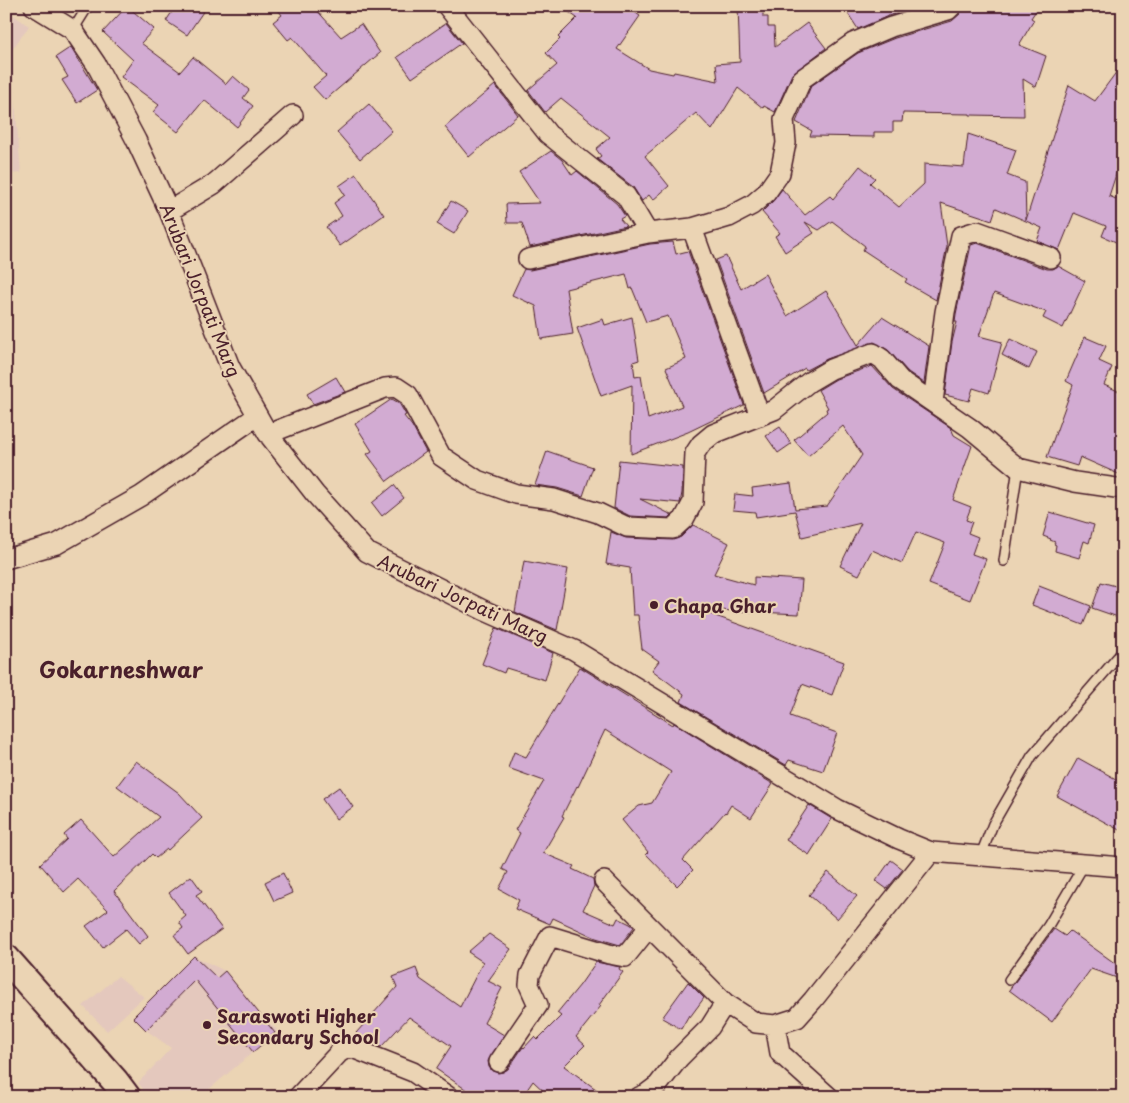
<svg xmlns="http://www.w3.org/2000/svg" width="1129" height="1103" font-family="'Playpen Sans',sans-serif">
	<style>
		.built { fill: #e4c8bd }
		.building { fill: #d2abd2; stroke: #4a1f2b }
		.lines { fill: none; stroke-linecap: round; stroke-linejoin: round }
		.service-casing { stroke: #4a1f2b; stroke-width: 12 }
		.minor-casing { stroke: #4a1f2b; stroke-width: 22 }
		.secondary-casing { stroke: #4a1f2b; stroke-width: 30 }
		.service { stroke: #ebd4b4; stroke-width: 9 }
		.minor { stroke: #ebd4b4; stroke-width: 19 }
		.secondary { stroke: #ebd4b4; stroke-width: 26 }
		.poi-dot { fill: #4a1f2b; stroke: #ebd4b4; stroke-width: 2 }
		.labels { text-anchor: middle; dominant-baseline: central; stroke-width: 4; stroke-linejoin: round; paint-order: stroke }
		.street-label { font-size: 18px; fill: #4a1f2b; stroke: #ebd4b4 }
		.poi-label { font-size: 18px; font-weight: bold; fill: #4a1f2b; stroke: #ebd4b4; text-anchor: start }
		.district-label { font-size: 22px; font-weight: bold; fill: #4a1f2b; stroke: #ebd4b4 }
	</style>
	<rect width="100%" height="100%" fill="#ebd4b4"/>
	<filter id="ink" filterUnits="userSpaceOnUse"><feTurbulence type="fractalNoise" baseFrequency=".02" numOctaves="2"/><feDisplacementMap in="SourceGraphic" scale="10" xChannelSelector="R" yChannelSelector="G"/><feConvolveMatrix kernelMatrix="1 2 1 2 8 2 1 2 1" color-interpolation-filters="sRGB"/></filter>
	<g filter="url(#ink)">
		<path class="built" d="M6 10 29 26 6 58Z
			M6 60 13 77 21 173 6 174Z
			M194 956 225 971 260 1015 278 1031 200 1097H150L138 1083 171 1048 146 1030 133 1017Z
			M118 976 144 997 107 1031 83 1006Z"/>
		<path class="building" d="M127 6 154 29 141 43 180 72 193 57 226 84 233 76 249 90 243 98 253 106 237 127 204 100 178 132 153 112 159 105 121 77 133 60 103 32Z
			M176 6H207L187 35 166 21Z
			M275 6H313L341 37 361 24 380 53 325 100 313 87 326 76 292 37 288 40 273 22 282 15Z
			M560 6H626L640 16 617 49 649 69 673 74 674 72 718 81 716 64 740 62 738 6H763V17H768V27H774L775 47 807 23 826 48 792 74 775 112 764 106 763 108 738 88 712 130 696 113 645 156 669 186 653 200 649 195 642 201 633 187 597 159 601 156 596 149 610 137 561 98 545 112 528 90 557 65 546 53 560 39 558 37 577 18Z
			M843 6H921L888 16 858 29Z
			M963 6H1039L1031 18 1034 20 1019 45 1046 56 1036 87 1023 79 1024 116 970 115V114L903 113 902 122H893V132H874V137L810 136 812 131 796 122 811 86 858 53 895 38 952 21 960 14Z
			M446 23 462 43 412 78 397 57Z
			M71 47 97 90 77 103 62 80 68 77 56 57Z
			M1123 63V153L1109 196 1116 199 1123 186V245L1102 236 1106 226 1074 213 1059 250 1037 241 1042 228 996 208 992 220 941 203 947 246 936 300 905 282 907 279 863 250 865 246 832 221 819 230 805 222 814 233 785 252 775 236 780 233 762 212 773 201 782 189 805 215 830 196 833 199 860 166 875 178 870 183 899 207 924 184V164L964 167 968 134 1016 150 1007 175 1025 182 1026 220 1069 85 1095 101Z
			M495 85 518 115 469 157 445 127Z
			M369 104 392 131 360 159 337 132Z
			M551 151 562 160 572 175 577 171 617 204 625 216 620 219 626 226 530 247 522 223H507L506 204 540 203 519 172Z
			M356 174 384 215 340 246 326 227 342 216 334 203 345 195 339 186Z
			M451 201 468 211 454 234 437 224Z
			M673 242 676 254 688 251 744 405 688 432 631 454 632 385 601 396 577 328 603 319 605 325 632 317 639 360 633 362 635 377 641 376 648 419 682 406 666 368 686 359 668 316 646 322 632 288 630 289 626 274 566 289 573 334 541 339 536 306 512 295 524 269 530 270 650 244Z
			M977 243 1047 269H1053L1058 266 1085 281 1063 328 1043 318 1046 312 994 293 979 336 1002 342 989 393 973 388 969 401 945 395 952 342 957 322H955L956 314 971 245Z
			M726 256 741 289 765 274 787 316 826 291 858 345 882 317 929 346 924 383 908 372 888 350 874 342 827 359 806 370 805 368 764 393 716 260Z
			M1085 337 1106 346 1099 361 1112 367 1104 385 1123 393V476L1080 457 1077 466 1047 457 1073 385 1066 381Z
			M1010 339 1037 352 1029 369 1002 355Z
			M872 366 893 389 951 428 954 435 972 446 953 500 971 507 966 520 972 522 968 533 978 537 972 554 986 559 970 600 929 584 945 543 916 532 902 563 872 550 859 575 840 566 861 523 802 537 795 511 756 517 755 512 733 510 735 494 753 496 752 488 791 483 795 509 827 506 862 455 843 426 808 456 794 440 827 412 826 409 828 408 818 390 836 379Z
			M336 377 345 392 313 404 307 394Z
			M392 399 399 403 406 415 404 416 412 426 426 452 387 481 367 454 372 451 355 424Z
			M780 427 791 444 778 453 766 436Z
			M547 451 593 467 583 496 557 488 535 485Z
			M619 460 683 467 682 493 680 503 640 499 672 515 669 518 630 516 614 508Z
			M394 485 404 498 382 516 372 503Z
			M1050 512 1094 525 1089 543 1084 541 1079 558 1055 551 1056 545 1054 544 1055 542 1050 540 1051 539 1043 536Z
			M693 525 729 543 714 574 754 585V577L802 580 799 614 696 609 844 662 832 695 802 684 790 716 837 733 823 771 789 760 786 765 681 702 684 694 652 670 659 661 642 649 638 615H633L630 568 606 564 611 532 626 538 673 540 681 537Z
			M524 561 568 569 557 630 515 612Z
			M1101 582 1123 588V602L1118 617 1092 608Z
			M1039 586 1091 606 1083 625 1032 605Z
			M496 628 553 653 545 680 506 668 504 673 482 664Z
			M580 667 673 725 674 723 773 784 751 818 731 805 726 813 725 812 683 860 693 870 677 886 646 854 648 852 622 820 639 806 652 803 671 772 605 730 578 787 577 786 562 816 564 817 543 853 574 866 572 869 593 879 594 886 583 910 615 924 618 918 630 924 634 927 620 945 596 938 553 918 550 924 515 909 519 900 499 889 508 872 502 869 520 833 515 830 544 781 508 768 514 752 526 757Z
			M1078 758 1123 783V832L1057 796Z
			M136 761 179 793 202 818 168 850 167 849 156 858 152 854 114 891 148 936 139 944 126 929 103 947 86 926 108 910 78 879 64 892 40 864 67 839 64 835 81 820 114 857 159 817 117 786Z
			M339 787 353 807 336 819 322 799Z
			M809 805 832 819 809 855 786 840Z
			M891 860 903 869 887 889 876 881Z
			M828 872 857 896 837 919 809 895Z
			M283 873 292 893 274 901 265 882Z
			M191 876 202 891 196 895 222 929 188 954 174 935 183 928 179 922 186 916 169 893Z
			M1054 929 1065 936 1070 931 1123 969V980L1091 969 1052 1022 1009 990Z
			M489 934 511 949 488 981 502 988 484 1023 504 1035 488 1061 489 1067 492 1071 498 1073 503 1072 508 1069 523 1047 524 1048 534 1037 537 1040 561 1016 557 1013 580 985 596 962 620 967 619 969 623 972 599 1005 601 1006 576 1037 585 1045 564 1066 607 1097H550L533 1081 522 1097H477L436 1069 451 1046 409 1017 381 1047 364 1041 356 1033 397 987 393 977 416 968 420 979 460 1007 483 962 468 952Z
			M194 956 217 978 225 971 275 1033 253 1052 195 980 146 1030 133 1017Z
			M688 982 704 998 690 1017 689 1015 681 1029 662 1018Z"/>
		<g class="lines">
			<defs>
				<path id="service" d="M73 30 88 6
					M1004 561 1018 468
					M980 857 993 824 1032 756 1123 651
					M1009 980 1048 926 1085 863"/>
				<path id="minor" d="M34 6 73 30 96 64 136 140 169 211 230 367 268 434 315 494 367 552 483 610 574 650 837 809 899 839 931 852 1123 867
					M447 6 548 134 626 196 648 233
					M169 211 214 184 293 115
					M692 228 760 416
					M528 259 648 233 692 228 729 217 752 205 766 193 780 173 786 143 784 119 802 79 853 43 891 27 948 10 952 6
					M933 402 945 312 961 236 977 231 1051 258
					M268 434 385 388 396 387 408 395 441 456 477 480 516 494 554 499 598 513 627 527 673 529 684 519 693 502 695 453 701 444 713 434 774 410 809 382 831 369 873 353 882 359 900 380 970 428 1018 468 1075 482 1123 489
					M6 559 57 544 141 496 257 416
					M604 881 725 1003
					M775 1025 780 1053 829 1097
					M499 1062 538 1005 529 985 530 975 550 936 609 954 625 957 649 927
					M298 1097 339 1053 347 1048 355 1049 413 1072 449 1097
					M639 1097 646 1094 658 1085 679 1058 710 1027 725 1003 756 1023 775 1025 797 1018 813 1000 931 852"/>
				<path id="secondary" d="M6 958 115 1081 127 1097"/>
			</defs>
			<use href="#service" class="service-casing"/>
			<use href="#minor" class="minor-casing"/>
			<use href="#secondary" class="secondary-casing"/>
			<use href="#service" class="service"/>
			<use href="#minor" class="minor"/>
			<use href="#secondary" class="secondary"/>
		</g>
	</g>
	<g class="poi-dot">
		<circle cx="654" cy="605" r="5"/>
		<circle cx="207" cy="1025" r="5"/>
	</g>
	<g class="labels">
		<g class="street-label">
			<text transform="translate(201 290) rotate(68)">Arubari Jorpati Marg</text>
			<text transform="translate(463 598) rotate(25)">Arubari Jorpati Marg</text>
		</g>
		<g class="poi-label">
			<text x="664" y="605">Chapa Ghar</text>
			<text x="217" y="1015">Saraswoti Higher<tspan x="217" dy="21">Secondary School</tspan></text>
		</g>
		<g class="district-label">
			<text x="121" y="668">Gokarneshwar</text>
		</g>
	</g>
	<rect width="1129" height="1103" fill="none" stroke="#ebd4b4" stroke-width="25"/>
	<rect x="12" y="12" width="1104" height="1078" fill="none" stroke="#4a1f2b" stroke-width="2" filter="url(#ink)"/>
</svg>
